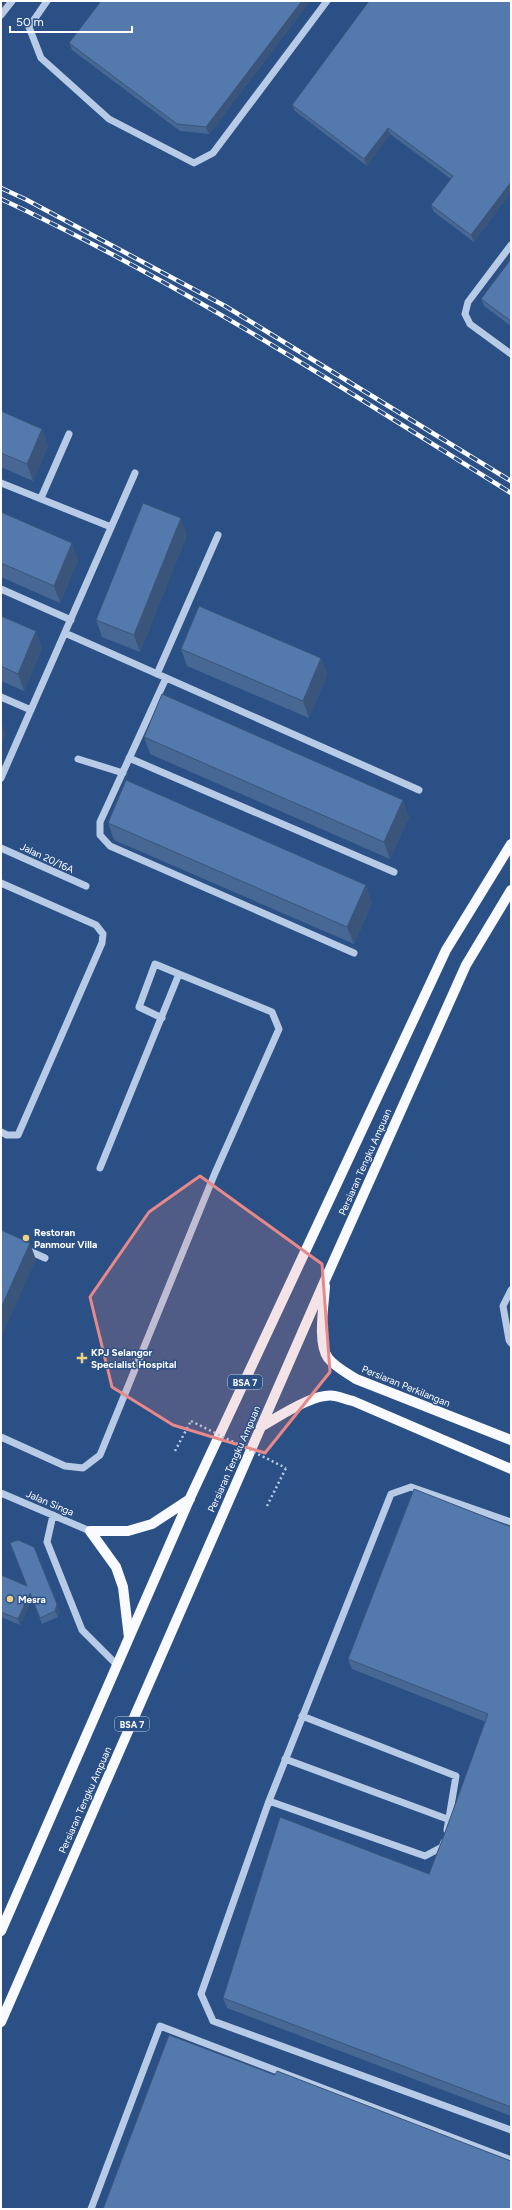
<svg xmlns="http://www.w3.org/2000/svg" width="512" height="2210" font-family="Figtree,sans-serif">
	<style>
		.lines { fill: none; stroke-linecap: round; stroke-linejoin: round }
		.path { stroke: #b7cbe7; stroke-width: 2.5; stroke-dasharray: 2 3; stroke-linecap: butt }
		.minor { stroke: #b7cbe7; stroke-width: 7 }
		.major { stroke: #f8fafe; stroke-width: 10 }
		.rail-casing { stroke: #fff; stroke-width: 4.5 }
		.rail { stroke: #2b5086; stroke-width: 3; stroke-dasharray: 9; stroke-linecap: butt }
		.path-bridge { stroke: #b7cbe7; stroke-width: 2.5; stroke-dasharray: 2 3; stroke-linecap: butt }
		.wall { fill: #476895 }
		.shaded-wall { fill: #3a5579 }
		.building { fill: #5379ad; stroke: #3a5579 }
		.marked { fill: #e88989; fill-opacity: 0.2; stroke: #e88989; stroke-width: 3; stroke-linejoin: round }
		.poi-dot { fill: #edd17f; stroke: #2b5086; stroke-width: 1.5 }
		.labels { text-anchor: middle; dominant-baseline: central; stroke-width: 3; stroke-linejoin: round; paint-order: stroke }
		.shield { fill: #2b5086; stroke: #bfcadb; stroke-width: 1 }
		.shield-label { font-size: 9px; font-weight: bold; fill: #fff }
		.street-label { font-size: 10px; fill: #fff; stroke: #2b5086 }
		.poi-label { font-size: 10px; font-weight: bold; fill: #fff; stroke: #2b5086; text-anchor: start }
	</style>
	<rect width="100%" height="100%" fill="#2b5086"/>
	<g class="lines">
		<path class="path" d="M175 1451 191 1421
			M267 1506 286 1468"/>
		<path class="minor" d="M47 1 29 27 41 58 109 119 194 163 213 153 327 1
			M1 15 12 1
			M511 245 468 302 465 314 470 324 511 354
			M1 483 111 527
			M41 498 69 434
			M1 589 71 620
			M65 633 419 790
			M157 674 218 535
			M166 678 100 822V835L110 846 354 953
			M1 697 31 710
			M129 758 394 872
			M78 759 123 773
			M1 778 135 473
			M1 848 86 886
			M1 883 96 925 103 934 102 943 18 1135H7L1 1132
			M162 1018 139 1007 155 964 179 974
			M25 1249 45 1258
			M511 1290 503 1306 509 1340 511 1343
			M1 1437 65 1466 83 1468 100 1455 215 1173 279 1029 272 1012 179 974 100 1168
			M1 1493 90 1531
			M53 1515 47 1542 82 1630 117 1665
			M511 1522 411 1487 391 1494 269 1801 201 1994 213 2021 511 2130
			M302 1716 456 1776 447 1830
			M285 1759 450 1820
			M269 1801 425 1856 442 1847 444 1842
			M91 2209 160 2026 511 2160"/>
		<path class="major" d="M325 1286C324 1305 317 1343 328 1358 335 1367 347 1373 356 1379L511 1440
			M262 1426C280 1416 315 1392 335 1396 341 1397 347 1400 353 1401L511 1469
			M90 1531 116 1567 123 1587 129 1638
			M90 1531H128L152 1524 190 1499
			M1 1931 190 1498 446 950 511 844
			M1 2022 326 1278 466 965 511 890"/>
		<defs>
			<path id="rail" d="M1 188 25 199 225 306 511 481
				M1 199C180 282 344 389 511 493"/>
		</defs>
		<use href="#rail" class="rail-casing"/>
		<use href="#rail" class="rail"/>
		<path class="path-bridge" d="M191 1421 286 1468"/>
	</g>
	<path class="wall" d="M310 1 209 134 180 131 72 50 69 43Z
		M511 1V192L474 242 434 212 431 205 451 179 390 134 367 166 295 111 292 105Z
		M511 259V326L484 306 481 299Z
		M1 411 42 429 48 446 33 481 1 467Z
		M1 512 78 560 60 603 1 577Z
		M187 535 140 652 102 637 96 620Z
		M1 616 36 631 42 648 24 691 1 681Z
		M181 649 321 658 327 675 309 718 187 666Z
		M144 737 409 817 390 859 150 754Z
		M108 823 372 902 354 944 114 840Z
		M511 1527V2116L227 2008 223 1998 429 1874 443 1838 486 1722 352 1669 348 1659Z
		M1 1575 59 1610 58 1617 42 1624 32 1599 20 1625 1 1617Z"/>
	<path class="shaded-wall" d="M302 1H310L209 134 206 127Z
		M388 128 390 134 367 166 364 159Z
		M511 182V192L474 242 471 235Z
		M42 429 48 446 33 481 27 464Z
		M181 518 187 535 140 652 134 635Z
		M72 543 78 560 60 603 54 586Z
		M36 631 42 648 24 691 18 674Z
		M321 658 327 675 309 718 303 701Z
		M1 720 6 734 1 746Z
		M403 800 409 817 390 859 384 842Z
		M366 885 372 902 354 944 347 927Z
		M30 1243 36 1260 1 1338V1308Z
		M30 1593 32 1599 20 1625 18 1619Z
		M57 1604 59 1610 58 1617 55 1611Z"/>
	<path class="building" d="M101 1H302L206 127 177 124 69 43Z
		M369 1H511V182L471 235 431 205 453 176 388 128 364 159 292 105Z
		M511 259V321L481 299Z
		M1 411 42 429 27 464 1 453Z
		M143 503 181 518 134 635 96 620Z
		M1 512 72 543 54 586 1 563Z
		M199 606 321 658 303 701 181 649Z
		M1 616 36 631 18 674 1 666Z
		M162 694 403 800 384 842 144 737Z
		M126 780 366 885 347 927 108 823Z
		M1 1230 30 1243 1 1308Z
		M414 1489 511 1527V2107L223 1998 280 1817 429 1874 443 1838 488 1714 348 1659Z
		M18 1540 34 1547 57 1604 55 1611 40 1618 30 1593 18 1619 1 1612V1575L27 1586 10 1543Z
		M169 2035 275 2075 277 2071 511 2161V2209H103Z"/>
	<path class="marked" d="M200 1176 322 1264 330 1372 265 1453 173 1425 112 1387 90 1297 149 1212Z"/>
	<g class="poi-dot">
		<circle cx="26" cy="1238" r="4"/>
		<path d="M80 1352h4v4h4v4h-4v4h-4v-4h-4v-4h4z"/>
		<circle cx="10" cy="1599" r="4"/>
	</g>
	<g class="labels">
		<g class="shield">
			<rect x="228" y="1375" width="34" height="14" rx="3"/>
			<rect x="115" y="1717" width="34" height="14" rx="3"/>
		</g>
		<g class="shield-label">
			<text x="245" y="1382">BSA 7</text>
			<text x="132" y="1724">BSA 7</text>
		</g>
		<g class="street-label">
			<text transform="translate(47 858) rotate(25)">Jalan 20/16A</text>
			<text transform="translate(365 1162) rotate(-66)">Persiaran Tengku Ampuan</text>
			<text transform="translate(406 1386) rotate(22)">Persiaran Perkilangan</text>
			<text transform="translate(234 1459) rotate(-66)">Persiaran Tengku Ampuan</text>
			<text transform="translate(50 1503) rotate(23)">Jalan Singa</text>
			<text transform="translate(85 1800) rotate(-66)">Persiaran Tengku Ampuan</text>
		</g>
		<g class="poi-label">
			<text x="34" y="1232">Restoran<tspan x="34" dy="12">Panmour Villa</tspan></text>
			<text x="91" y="1352">KPJ Selangor<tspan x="91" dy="12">Specialist Hospital</tspan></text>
			<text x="18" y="1599">Mesra</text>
		</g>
	</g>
	<rect width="512" height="2210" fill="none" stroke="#ffffff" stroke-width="4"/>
	<path d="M10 26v6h122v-6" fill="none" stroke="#ffffff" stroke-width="2"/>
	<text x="16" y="26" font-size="12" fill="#ffffff" stroke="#2b5086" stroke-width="3" paint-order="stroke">50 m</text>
</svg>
